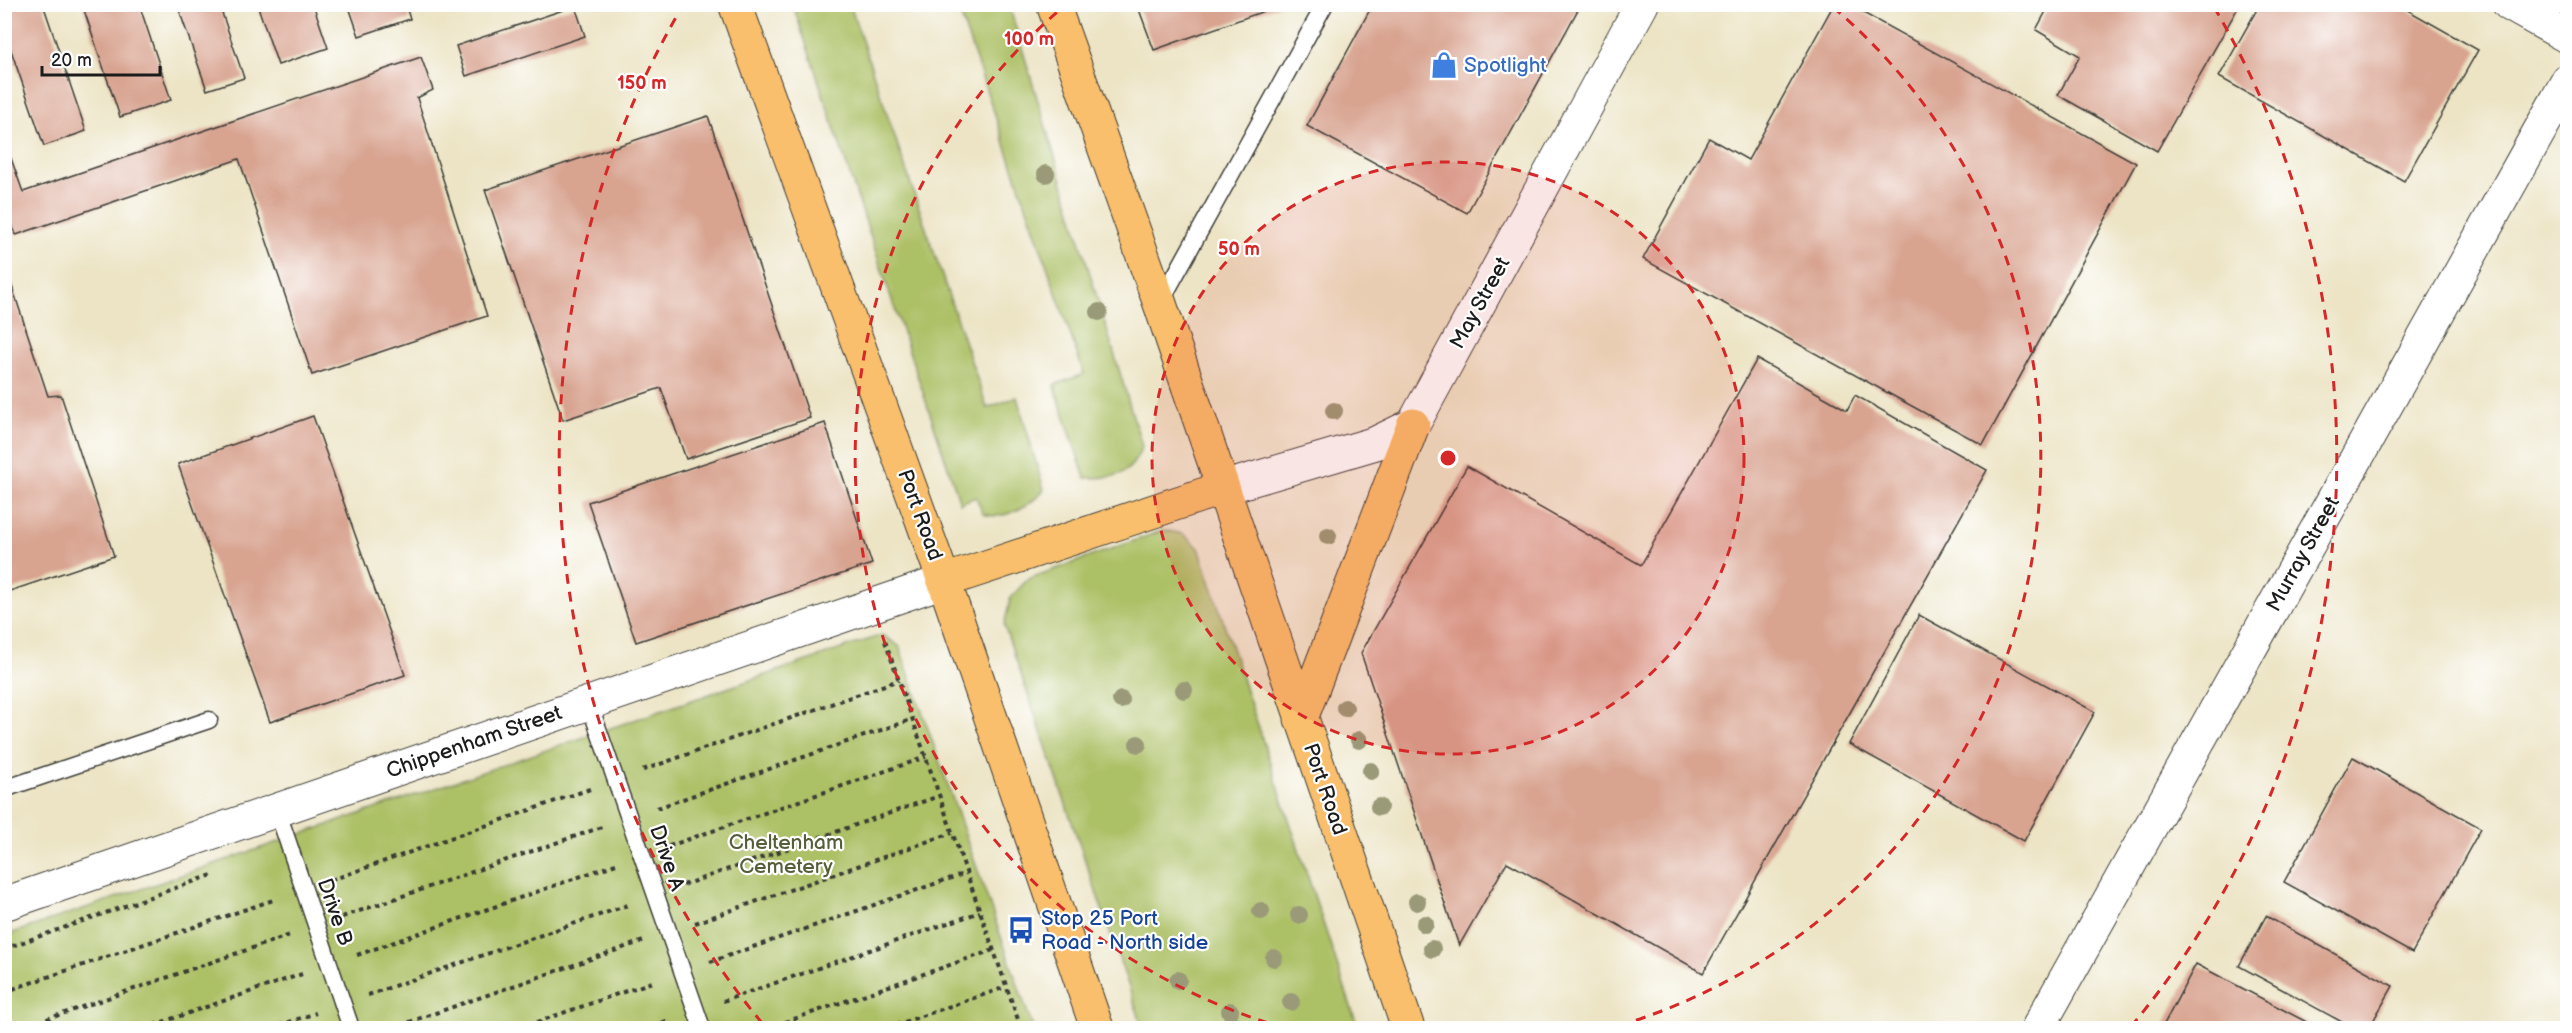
<svg xmlns="http://www.w3.org/2000/svg" width="2572" height="1033" font-family="'Balsamiq Sans',sans-serif">
	<style>
		.green { fill: #acc065; stroke: #646e40; stroke-width: 1.5 }
		.building { fill: #d8a38f }
		.lines { fill: none; stroke-linecap: round; stroke-linejoin: round }
		.service-casing { stroke: #3b3a35; stroke-width: 19 }
		.minor-casing { stroke: #3b3a35; stroke-width: 35 }
		.trunk-casing { stroke: #3b3a35; stroke-width: 35 }
		.path { stroke: #3b3a35; stroke-width: 4; stroke-dasharray: 4.5 4.5; stroke-linecap: butt }
		.service { stroke: #fff; stroke-width: 16 }
		.minor { stroke: #fff; stroke-width: 33 }
		.trunk { stroke: #f9bf6d; stroke-width: 33 }
		.tree { fill: #9a9a78 }
		.ring { fill: none; stroke: #d62828; stroke-width: 3; stroke-dasharray: 10 8 }
		.labels { text-anchor: middle; dominant-baseline: central; stroke-width: 4.5; stroke-linejoin: round; paint-order: stroke }
		.shop-label { font-size: 21px; fill: #366cbe; stroke: #fff; text-anchor: start }
		.street-label { font-size: 21px; fill: #1c1c1c; stroke: #fff }
		.park-label { font-size: 21px; fill: #565e39; stroke: #fff }
		.transit-label { font-size: 21px; fill: #164399; stroke: #fff; text-anchor: start }
		.centre { fill: #d62828; stroke: #fff; stroke-width: 3 }
		.ring-label { font-size: 18px; text-anchor: middle; font-weight: bold; fill: #d62828; stroke: #fff; stroke-width: 4.5; stroke-linejoin: round; paint-order: stroke }
	</style>
	<rect width="100%" height="100%" fill="#fff"/>
	<filter id="ink" filterUnits="userSpaceOnUse"><feTurbulence type="fractalNoise" baseFrequency=".0167" numOctaves="2"/><feDisplacementMap in="SourceGraphic" scale="12" xChannelSelector="R" yChannelSelector="G"/><feConvolveMatrix kernelMatrix="1 2 1 2 8 2 1 2 1" color-interpolation-filters="sRGB"/></filter>
	<filter id="wash" filterUnits="userSpaceOnUse"><feTurbulence type="fractalNoise" baseFrequency=".008" numOctaves="4" result="noise"/><feDisplacementMap in="SourceGraphic" scale="24" xChannelSelector="R" yChannelSelector="G"/><feGaussianBlur stdDeviation="1.35" result="paint"/><feColorMatrix in="noise" values="0 0 0 0 0 0 0 0 0 0 0 0 0 0 0 0 0 1.4 0 .05"/><feComposite in="paint" operator="in"/></filter>
	<g filter="url(#wash)">
		<rect width="100%" height="100%" fill="#ece4c5"/>
		<path class="green" d="M793 5H850L987 408 1017 397 1044 490C1030 506 1005 521 983 514L976 497 960 503Z
			M957 5H1009L1142 446C1131 477 1115 478 1085 478L1054 385 1084 374Z
			M1164 530 1183 534 1199 548 1358 1028H1143L1004 625 1011 597 1028 579Z
			M882 635 899 646 1033 1028H5L4 936Z"/>
		<g id="blocks">
			<path class="building" d="M4 4H43L86 131 44 146 4 30Z
				M82 4H139L171 100 120 117Z
				M177 4H219L244 78 207 90Z
				M257 4H313L328 48 278 65Z
				M348 4H405L410 19 359 36Z
				M1137 4H1281V5L1154 50Z
				M1373 4H1581L1467 213 1307 126Z
				M1834 4H1847L2136 163 1983 445 1643 259 1709 138 1748 160Z
				M2050 4H2240L2157 151 2058 95 2080 56 2036 30Z
				M2260 4H2397L2478 50 2404 181 2219 77Z
				M575 6 585 36 466 76 456 46Z
				M421 57 433 90 417 98 487 316 312 375 239 159 16 235 4 201V139L23 192Z
				M708 116 810 418 686 459 661 388 563 420 485 190Z
				M4 262 48 396 61 395 114 556 4 593Z
				M1757 359 1847 410 1855 395 1987 470 1703 973 1507 862 1459 946 1361 653 1467 466 1641 565Z
				M313 416 405 675 270 722 178 464Z
				M825 423 872 564 636 642 588 502Z
				M1919 615 2095 712 2024 841 1849 744Z
				M2353 757 2481 828 2412 953 2284 882Z
				M2266 916 2393 986 2369 1028H2353L2239 966Z
				M2196 964 2318 1028H2162Z"/>
		</g>
	</g>
	<g filter="url(#ink)">
		<use href="#blocks" fill-opacity="0" stroke="#3b3a35" stroke-width="1.5"/>
		<g class="lines">
			<defs>
				<path id="service" d="M1160 303 1325 4
					M589 703 702 1028
					M4 789 209 720
					M277 810 351 1028"/>
				<path id="minor" d="M2509 4 2568 37
					M1223 488 1376 443 1413 425 1642 4
					M4 904 944 581
					M2038 1028 2568 80"/>
				<path id="trunk" d="M735 4 944 581 1097 1028
					M1053 4 1160 304 1408 1028
					M944 581 1223 488
					M1301 719 1413 425"/>
			</defs>
			<use href="#service" class="service-casing"/>
			<use href="#minor" class="minor-casing"/>
			<use href="#trunk" class="trunk-casing"/>
			<path class="path" d="M885 641 1021 1028
				M643 770 899 680
				M657 808 913 719
				M669 846 926 757
				M331 880 590 789
				M683 885 939 796
				M342 917 602 827
				M695 923 952 833
				M4 949 212 875
				M357 955 616 864
				M710 962 966 873
				M4 992 276 899
				M368 995 628 905
				M723 1001 980 912
				M21 1028 290 935
				M145 1028 302 974
				M271 1028 316 1013
				M392 1028 643 941
				M520 1028 655 981
				M645 1028 670 1020
				M768 1028 993 950
				M887 1028 1006 987
				M1011 1028 1019 1025"/>
			<use href="#service" class="service"/>
			<use href="#minor" class="minor"/>
			<use href="#trunk" class="trunk"/>
		</g>
		<g class="tree">
			<circle cx="1046" cy="174" r="9"/>
			<circle cx="1099" cy="312" r="9"/>
			<circle cx="1334" cy="411" r="9"/>
			<circle cx="1328" cy="536" r="9"/>
			<circle cx="1184" cy="690" r="9"/>
			<circle cx="1121" cy="700" r="9"/>
			<circle cx="1345" cy="708" r="9"/>
			<circle cx="1359" cy="740" r="9"/>
			<circle cx="1138" cy="744" r="9"/>
			<circle cx="1371" cy="771" r="9"/>
			<circle cx="1379" cy="807" r="9"/>
			<circle cx="1417" cy="902" r="9"/>
			<circle cx="1261" cy="911" r="9"/>
			<circle cx="1299" cy="915" r="9"/>
			<circle cx="1425" cy="924" r="9"/>
			<circle cx="1432" cy="949" r="9"/>
			<circle cx="1274" cy="958" r="9"/>
			<circle cx="1178" cy="980" r="9"/>
			<circle cx="1291" cy="1002" r="9"/>
			<circle cx="1230" cy="1011" r="9"/>
		</g>
	</g>
	<circle cx="1448" cy="458" r="296" fill="#d62828" fill-opacity=".12"/>
	<g class="ring">
		<circle cx="1448" cy="458" r="296"/>
		<path d="M1285 1028A593 593 0 0 1 1063 7M1833 7A593 593 0 0 1 1611 1028"/>
		<path d="M762 1023A889 889 0 0 1 682 7M2214 7A889 889 0 0 1 2134 1023"/>
	</g>
	<defs>
		<symbol id="shop-bare" viewBox="-9 -9 18 18"><path d="M-5-2.5h2.3a2.7 3.5 0 0 1 5.4 0H5L5.5 6h-11ZM-1.5-2.5h3a1.5 2.3 0 0 0-3 0Z" fill="#3f7fe0" stroke="#fff" stroke-width="2.5" paint-order="stroke"/></symbol>
		<symbol id="bus-bare" viewBox="-9 -9 18 18"><path d="M-5-6H5V4H4V6H2V4H-2V6H-4V4H-5ZM-3.5-4V0h7V-4ZM-3.5 1.2v1.5H-2V1.2ZM2 1.2v1.5H3.5V1.2Z" fill="#1a4fb4" stroke="#fff" stroke-width="2.5" paint-order="stroke"/></symbol>
	</defs>
	<g fill-rule="evenodd">
		<use href="#shop-bare" x="1425" y="46" width="38" height="38"/>
		<use href="#bus-bare" x="1002" y="911" width="38" height="38"/>
	</g>
	<g class="labels">
		<g class="shop-label">
			<text x="1464" y="65">Spotlight</text>
		</g>
		<g class="street-label">
			<text transform="translate(1480 303) rotate(-61)">May Street</text>
			<text transform="translate(920 515) rotate(70)">Port Road</text>
			<text transform="translate(2303 554) rotate(-61)">Murray Street</text>
			<text transform="translate(474 742) rotate(-19)">Chippenham Street</text>
			<text transform="translate(1325 789) rotate(71)">Port Road</text>
			<text transform="translate(667 858) rotate(71)">Drive A</text>
			<text transform="translate(335 912) rotate(71)">Drive B</text>
		</g>
		<g class="park-label">
			<text x="786" y="842">Cheltenham<tspan x="786" dy="24">Cemetery</tspan></text>
		</g>
		<g class="transit-label">
			<text x="1041" y="918">Stop 25 Port<tspan x="1041" dy="24">Road - North side</tspan></text>
		</g>
	</g>
	<circle cx="1448" cy="458" r="9" class="centre"/>
	<g class="ring-label">
		<text x="1029" y="45">100 m</text>
		<text x="642" y="89">150 m</text>
		<text x="1239" y="255">50 m</text>
	</g>
	<rect width="2572" height="1033" fill="none" stroke="#fff" stroke-width="24"/>
	<path d="M42 66v9h118v-9" fill="none" stroke="#1c1c1c" stroke-width="3"/>
	<text x="51" y="66" font-size="18" fill="#1c1c1c" stroke="#ffffff" stroke-width="4.5" paint-order="stroke">20 m</text>
</svg>
